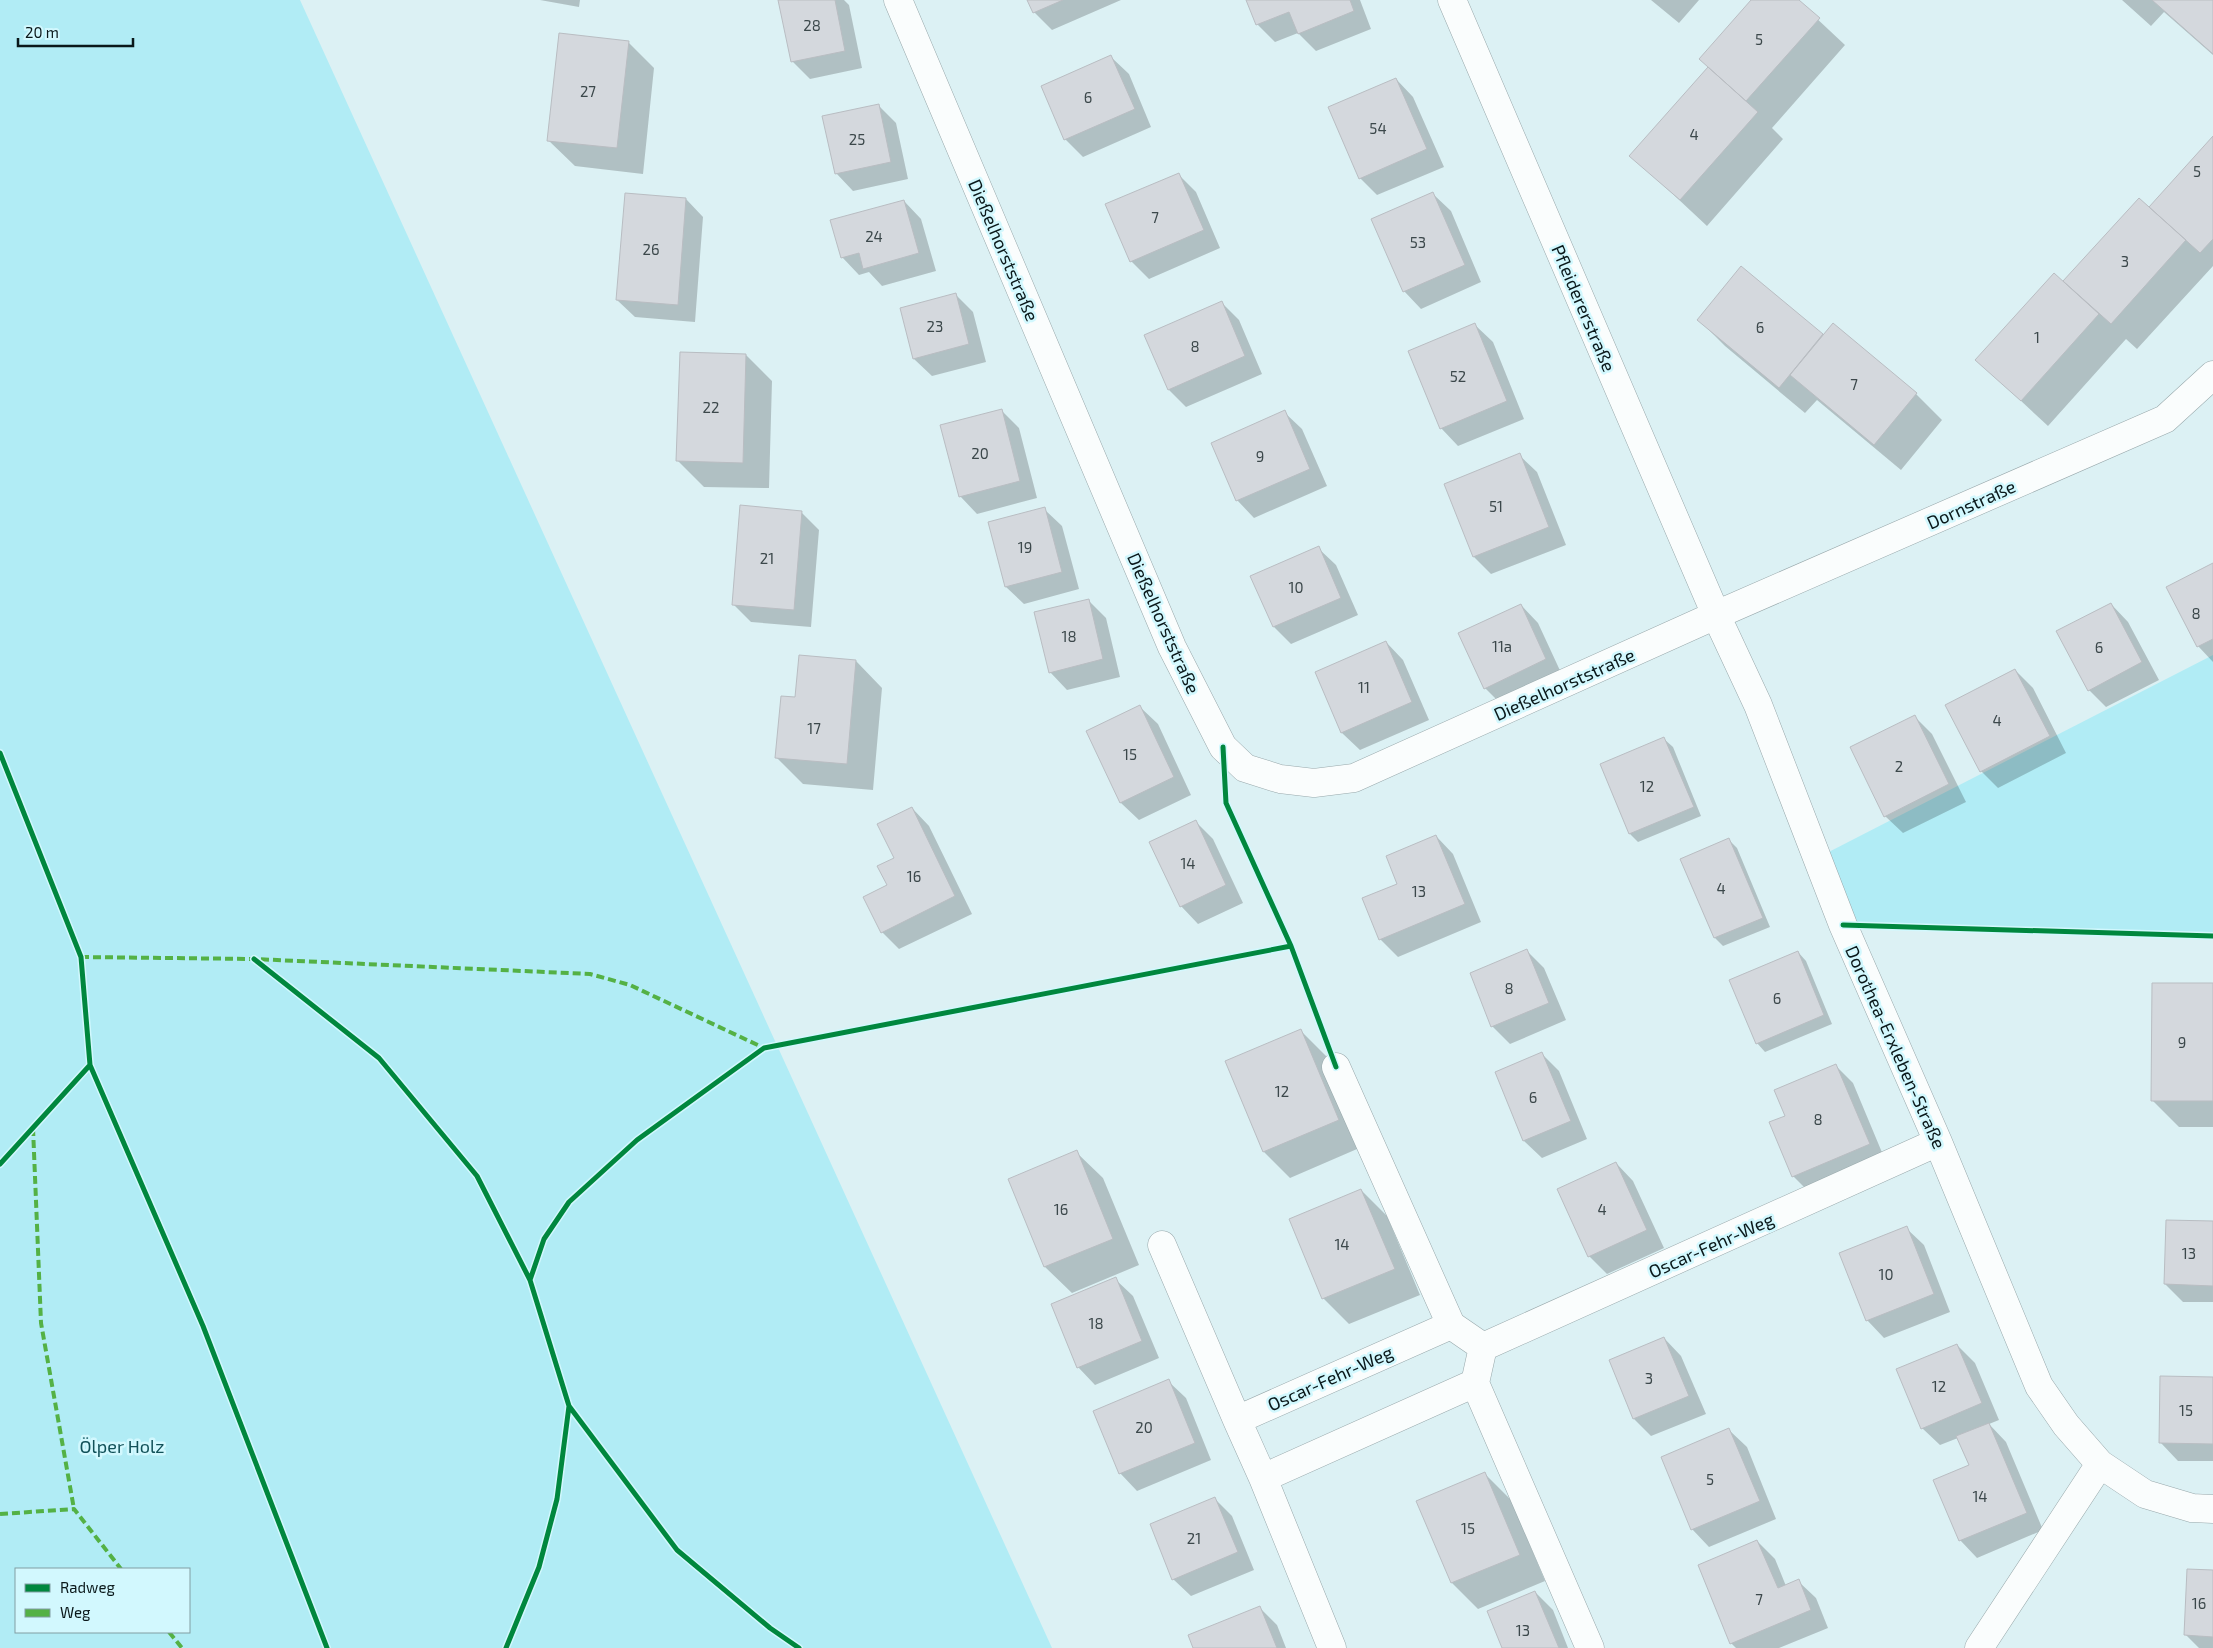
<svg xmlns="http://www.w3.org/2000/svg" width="2213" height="1648" font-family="'Exo 2',sans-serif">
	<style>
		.green { fill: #b1ecf5; fill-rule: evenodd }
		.shadow { fill: #0003 }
		.building { fill: #d4d8dd; stroke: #b9bdc2 }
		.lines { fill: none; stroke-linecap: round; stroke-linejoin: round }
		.minor-casing { stroke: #98a8ab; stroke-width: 29 }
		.minor { stroke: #fafdfd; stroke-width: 28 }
		.quiet { stroke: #54b145; stroke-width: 4; stroke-dasharray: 8 4; stroke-linecap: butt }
		.cycleway-casing { stroke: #d2f8fe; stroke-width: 8 }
		.cycleway { stroke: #00873e; stroke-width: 5 }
		.labels { text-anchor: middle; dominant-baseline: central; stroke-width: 5; stroke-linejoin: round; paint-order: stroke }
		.number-label { font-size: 15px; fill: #3c484b }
		.street-label { font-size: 18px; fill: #0a181a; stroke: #d2f8fe }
		.park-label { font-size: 18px; fill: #115159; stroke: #d2f8fe }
	</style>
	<rect width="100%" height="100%" fill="#dcf1f4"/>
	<path class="green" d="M0 0H300L1052 1648H0ZM16 1569H189V1632H16Z
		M2213 655V936L1843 925 1817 858Z"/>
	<path class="shadow" d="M540 0H580L579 7Z
		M780 0H844L849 5 862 68 810 79 792 61Z
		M1029 0H1121L1052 30 1034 12Z
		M1248 0H1360L1371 29 1316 51 1298 33 1275 42 1257 24Z
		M1651 0H1699L1679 23Z
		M1752 0H1797L1845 45 1772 128 1783 139 1707 226 1631 155 1709 67Z
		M2122 0H2213V55L2164 12 2151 26Z
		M628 42 654 68 643 174 575 166 548 140Z
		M1111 57 1129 74 1151 127 1083 157 1065 139Z
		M1396 79 1413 97 1444 167 1377 195 1360 178Z
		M879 106 896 123 908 179 853 191 836 173Z
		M2213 138V266L2137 349 2126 339 2048 426 1977 360 2063 283 2139 200 2149 209Z
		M1178 174 1196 192 1220 248 1149 279 1131 261 1107 205Z
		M1433 194 1451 211 1481 282 1421 309 1404 291Z
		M686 199 703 217 695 322 635 317 617 300Z
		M904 201 921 219 936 271 882 286 869 272 859 275 842 257Z
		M1741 268 1823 336 1833 325 1916 394 1942 420 1901 470 1817 400 1805 413 1725 346 1699 320Z
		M956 295 973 312 986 362 932 376 914 359 902 309Z
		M1222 303 1239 320 1262 374 1186 407 1169 390Z
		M1475 325 1493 342 1524 419 1458 446 1441 428Z
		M746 355 772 381 769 488 704 487 678 461Z
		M1001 410 1019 428 1037 498 977 514 960 496Z
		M1284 412 1302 429 1327 486 1254 518 1237 500Z
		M1519 455 1537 472 1566 545 1491 574 1474 557 1445 485Z
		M1044 509 1062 526 1079 589 1024 604 1006 587 990 523Z
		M801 512 819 530 811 627 751 622 733 604Z
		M1318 548 1336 565 1358 615 1291 644 1274 627Z
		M2213 565V662L2198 646Z
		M1088 600 1106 618 1120 677 1067 690 1050 672Z
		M2111 604 2128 622 2159 680 2106 707 2089 690Z
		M1521 605 1538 623 1563 677 1502 705 1485 688Z
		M1386 642 1403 660 1429 720 1360 750 1342 733 1317 672Z
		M856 661 882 688 873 790 803 784 776 757 796 699Z
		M2015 670 2033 688 2066 753 1998 788 1981 771Z
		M1140 707 1158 724 1191 795 1139 820 1121 803 1088 732Z
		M1914 716 1932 734 1966 802 1903 833 1885 816Z
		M1664 739 1673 747 1701 816 1638 842 1630 834 1601 765Z
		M912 808 929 826 972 914 899 949 882 932 889 886Z
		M1195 821 1213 839 1243 903 1198 924 1181 906Z
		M1436 836 1453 854 1481 922 1398 957 1380 939 1399 885Z
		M1729 840 1737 848 1770 927 1723 946 1715 938 1682 859Z
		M1527 951 1544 968 1566 1020 1510 1044 1492 1026Z
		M1798 952 1806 961 1832 1024 1765 1052 1757 1043Z
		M2213 984V1127H2179L2153 1101Z
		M1301 1031 1327 1057 1364 1146 1290 1178 1264 1152Z
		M1541 1053 1559 1071 1587 1139 1542 1158 1524 1141 1496 1072Z
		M1836 1066 1853 1083 1886 1162 1811 1194 1793 1176 1786 1117Z
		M1076 1152 1103 1178 1139 1265 1072 1293 1045 1267 1009 1180Z
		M1616 1163 1633 1181 1664 1248 1607 1274 1589 1256Z
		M1361 1190 1387 1216 1420 1295 1349 1324 1323 1298Z
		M2213 1222V1302H2183L2165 1284Z
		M1906 1228 1924 1245 1950 1312 1884 1338 1867 1320Z
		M1115 1279 1133 1296 1159 1358 1095 1385 1078 1367Z
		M1664 1338 1681 1356 1706 1414 1651 1436 1634 1419Z
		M1957 1345 1975 1363 1999 1420 1989 1424 2006 1442 2043 1530 1977 1558 1960 1540 1970 1466 1958 1438 1940 1445 1922 1428Z
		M2213 1379V1461H2178L2161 1443Z
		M1168 1381 1186 1398 1211 1460 1137 1491 1120 1473Z
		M1729 1430 1747 1447 1776 1519 1709 1547 1692 1529Z
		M1485 1474 1511 1500 1545 1581 1478 1609 1452 1583 1418 1502Z
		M1215 1499 1232 1516 1254 1570 1191 1596 1173 1579Z
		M1757 1541 1775 1559 1786 1586 1798 1581 1816 1598 1828 1628 1779 1648H1736L1731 1643Z
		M2213 1572V1648H2199L2186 1635Z
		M1535 1592 1553 1610 1568 1648H1504Z
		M1259 1607 1277 1625 1286 1648H1195Z"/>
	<path class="building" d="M778 0H835L845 51 791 62Z
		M1027 0H1063L1033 13Z
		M1246 0H1350L1354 11 1298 34 1289 12 1256 25Z
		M1751 0H1799L1820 18 1746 101 1699 59Z
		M2152 0H2213V54Z
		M559 33 629 41 617 148 547 141Z
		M1111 55 1135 109 1064 140 1041 86Z
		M1708 67 1758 112 1680 200 1629 156Z
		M1396 78 1427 149 1359 179 1328 107Z
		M879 104 891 162 835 174 822 116Z
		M2213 136V239L2200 253 2149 207Z
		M1179 173 1204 230 1130 262 1105 204Z
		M1433 192 1465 265 1403 292 1371 219Z
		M625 193 686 198 678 305 616 300Z
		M2139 198 2186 240 2111 324 2063 281Z
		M904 200 919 253 863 269 859 253 841 258 830 220Z
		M1741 266 1823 334 1779 388 1697 320Z
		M2054 273 2099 314 2021 401 1975 360Z
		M956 293 969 344 913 359 900 308Z
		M1222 301 1245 356 1168 390 1144 335Z
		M1475 323 1507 401 1440 429 1408 351Z
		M1833 323 1917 393 1874 445 1790 375Z
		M680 352 746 354 743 463 676 461Z
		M1002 409 1020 481 959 497 940 425Z
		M1285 410 1310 469 1236 501 1211 443Z
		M1520 453 1549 527 1473 557 1444 484Z
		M740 505 802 511 794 610 732 605Z
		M1045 507 1062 572 1005 587 988 522Z
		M1319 546 1341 598 1273 627 1250 576Z
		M2213 563V639L2197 647 2166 587Z
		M1089 599 1103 659 1049 673 1034 612Z
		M2111 603 2142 662 2088 691 2056 631Z
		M1521 604 1546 659 1484 689 1458 633Z
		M1386 641 1412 702 1341 733 1315 672Z
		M799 655 856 660 847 764 775 758 781 696 795 697Z
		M2015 669 2050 736 1980 772 1945 705Z
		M1140 705 1174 777 1120 803 1086 731Z
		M1915 715 1949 784 1884 817 1850 747Z
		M1664 737 1694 807 1629 834 1600 764Z
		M912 807 955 896 881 933 863 897 887 885 877 866 894 858 877 824Z
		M1196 820 1226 885 1180 907 1149 842Z
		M1436 835 1465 904 1379 940 1362 898 1397 884 1386 856Z
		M1729 838 1763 918 1714 938 1680 859Z
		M1527 949 1549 1003 1491 1027 1470 973Z
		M1798 951 1824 1015 1756 1044 1729 980Z
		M2152 983H2213V1101H2151Z
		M1301 1029 1339 1120 1263 1152 1225 1061Z
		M1542 1052 1571 1121 1523 1141 1495 1072Z
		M1836 1064 1870 1144 1792 1177 1769 1122 1785 1116 1774 1090Z
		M1077 1150 1113 1239 1044 1267 1008 1179Z
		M1616 1162 1647 1230 1588 1257 1557 1189Z
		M1361 1189 1395 1269 1322 1299 1289 1219Z
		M2166 1220 2213 1221V1286L2164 1284Z
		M1907 1226 1934 1294 1866 1321 1839 1253Z
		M1116 1277 1142 1341 1077 1368 1051 1304Z
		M1664 1337 1689 1396 1633 1419 1609 1360Z
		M1957 1344 1982 1403 1921 1429 1896 1369Z
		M2160 1376 2213 1377V1444L2159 1443Z
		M1169 1379 1195 1443 1119 1474 1093 1411Z
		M1989 1423 2027 1513 1959 1541 1933 1480 1969 1465 1956 1436Z
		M1729 1428 1760 1501 1691 1530 1661 1457Z
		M1485 1472 1520 1555 1451 1583 1416 1501Z
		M1215 1497 1238 1552 1172 1580 1150 1524Z
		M1757 1540 1778 1588 1799 1579 1811 1610 1730 1644 1698 1565Z
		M2187 1569 2213 1570V1637L2184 1635Z
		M1535 1591 1559 1648H1502L1487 1611Z
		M1260 1606 1277 1648H1193L1188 1635Z"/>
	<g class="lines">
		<defs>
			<path id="minor" d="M898 0 1172 647 1223 747 1245 768 1280 779 1314 783 1354 778 1716 615 2165 419 2213 375
				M1452 0 1716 615 1758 705 1843 925 1938 1142 2039 1386 2066 1425 2100 1464 2145 1494 2192 1508 2213 1509
				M1336 1067 1451 1325
				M1162 1245 1237 1420
				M1483 1347 1475 1383 1263 1478 1237 1420 1451 1325 1483 1347 1938 1142
				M1475 1383 1590 1648
				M1263 1478 1332 1648
				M1979 1648 2100 1464"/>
		</defs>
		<use href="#minor" class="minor-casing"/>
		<use href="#minor" class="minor"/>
		<path class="quiet" d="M81 957 254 959 590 974 630 985 764 1048
			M33 1128 41 1323 74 1509
			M0 1514 74 1509 121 1569
			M169 1632 182 1648"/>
		<defs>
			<path id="cycleway" d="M1223 747 1226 803 1291 946 1336 1067
				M0 753 81 957 90 1065 0 1164
				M1843 925 2213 936
				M254 959 379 1058 477 1176 530 1280
				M90 1065 203 1326 327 1648
				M506 1648 539 1567 557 1499 569 1406
				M799 1648 770 1628 677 1550 569 1406 530 1280 544 1239 569 1202 637 1140 764 1048 1291 946"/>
		</defs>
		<use href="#cycleway" class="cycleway-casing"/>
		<use href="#cycleway" class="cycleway"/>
	</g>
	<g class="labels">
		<g class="number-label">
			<text x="812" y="25">28</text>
			<text x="1759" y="39">5</text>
			<text x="588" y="91">27</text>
			<text x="1088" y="97">6</text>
			<text x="1378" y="128">54</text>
			<text x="1694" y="134">4</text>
			<text x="857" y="139">25</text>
			<text x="2197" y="171">5</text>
			<text x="1155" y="217">7</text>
			<text x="874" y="236">24</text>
			<text x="1418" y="242">53</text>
			<text x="651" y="249">26</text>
			<text x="2125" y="261">3</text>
			<text x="935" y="326">23</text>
			<text x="1760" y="327">6</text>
			<text x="2037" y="337">1</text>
			<text x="1195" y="346">8</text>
			<text x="1458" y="376">52</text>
			<text x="1854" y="384">7</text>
			<text x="711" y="407">22</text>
			<text x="980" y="453">20</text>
			<text x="1260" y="456">9</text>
			<text x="1496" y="506">51</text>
			<text x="1025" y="547">19</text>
			<text x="767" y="558">21</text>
			<text x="1296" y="587">10</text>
			<text x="2196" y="613">8</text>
			<text x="1069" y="636">18</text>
			<text x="1502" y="646">11a</text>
			<text x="2099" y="647">6</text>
			<text x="1364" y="687">11</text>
			<text x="1997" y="720">4</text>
			<text x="814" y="728">17</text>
			<text x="1130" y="754">15</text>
			<text x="1899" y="766">2</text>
			<text x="1647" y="786">12</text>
			<text x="1188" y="863">14</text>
			<text x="914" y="876">16</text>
			<text x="1721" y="888">4</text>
			<text x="1419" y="891">13</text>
			<text x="1509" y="988">8</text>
			<text x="1777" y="998">6</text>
			<text x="2182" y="1042">9</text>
			<text x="1282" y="1091">12</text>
			<text x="1533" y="1097">6</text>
			<text x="1818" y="1119">8</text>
			<text x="1061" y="1209">16</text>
			<text x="1602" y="1209">4</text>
			<text x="1342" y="1244">14</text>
			<text x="2189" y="1253">13</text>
			<text x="1886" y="1274">10</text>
			<text x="1096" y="1323">18</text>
			<text x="1649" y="1378">3</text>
			<text x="1939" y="1386">12</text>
			<text x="2186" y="1410">15</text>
			<text x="1144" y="1427">20</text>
			<text x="1710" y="1479">5</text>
			<text x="1980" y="1496">14</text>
			<text x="1468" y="1528">15</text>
			<text x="1194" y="1538">21</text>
			<text x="1759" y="1599">7</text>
			<text x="2199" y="1603">16</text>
			<text x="1523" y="1630">13</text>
		</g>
		<g class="street-label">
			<text transform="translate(1004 250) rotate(67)">Dießelhorststraße</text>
			<text transform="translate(1584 308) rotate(67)">Pfleidererstraße</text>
			<text transform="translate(1971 504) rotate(-24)">Dornstraße</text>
			<text transform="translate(1164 623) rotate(66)">Dießelhorststraße</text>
			<text transform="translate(1564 684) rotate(-24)">Dießelhorststraße</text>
			<text transform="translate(1896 1047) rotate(66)">Dorothea-Erxleben-Straße</text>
			<text transform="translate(1711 1245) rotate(-24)">Oscar-Fehr-Weg</text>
			<text transform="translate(1330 1378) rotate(-24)">Oscar-Fehr-Weg</text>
		</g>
		<g class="park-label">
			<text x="122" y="1446">Ölper Holz</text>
		</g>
	</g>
	<rect x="15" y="1568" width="175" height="65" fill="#d2f8fe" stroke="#829ea3"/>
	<rect x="25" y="1584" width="25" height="8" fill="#00873e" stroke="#829ea3"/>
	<text x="60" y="1593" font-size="15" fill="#0a181a">Radweg</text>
	<rect x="25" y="1609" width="25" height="8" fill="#54b145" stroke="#829ea3"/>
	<text x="60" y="1618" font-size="15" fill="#0a181a">Weg</text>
	<path d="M18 38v8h115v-8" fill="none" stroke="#0a181a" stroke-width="2.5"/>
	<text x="25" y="38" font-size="15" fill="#0a181a" stroke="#d2f8fe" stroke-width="4" paint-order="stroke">20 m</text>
</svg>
